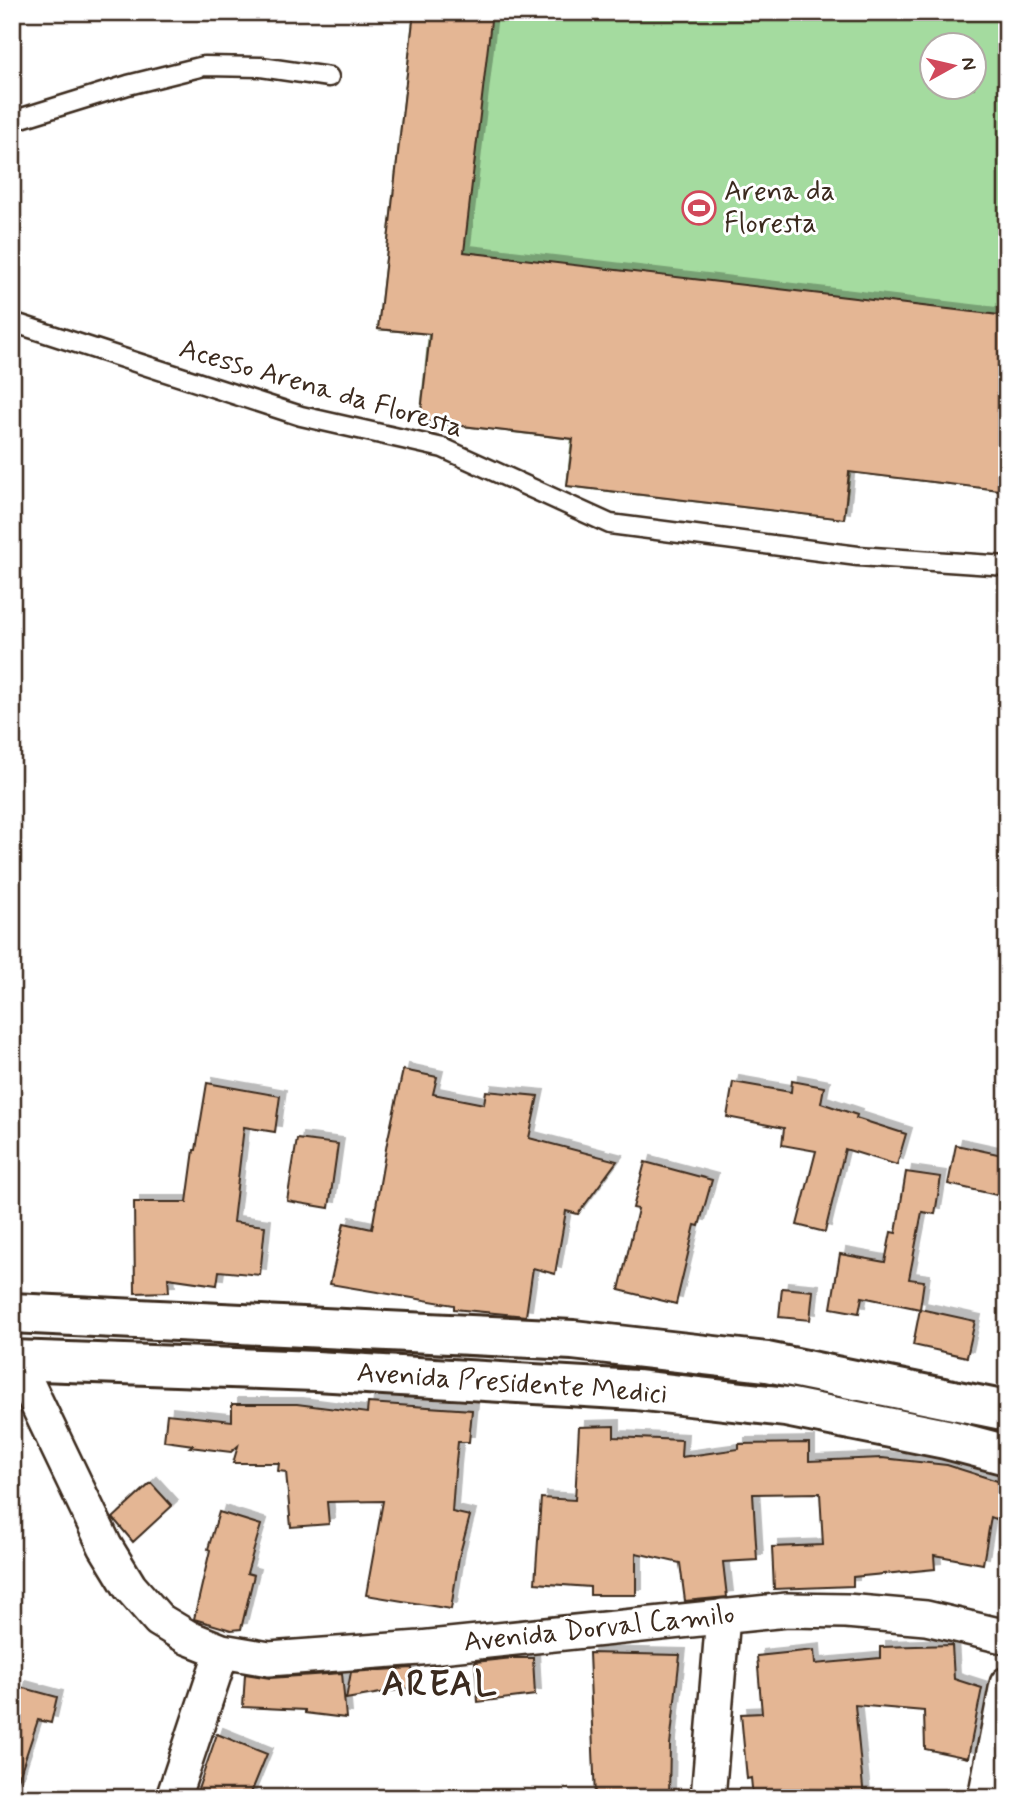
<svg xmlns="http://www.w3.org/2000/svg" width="1019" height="1810" font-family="Mynerve,sans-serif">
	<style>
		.green { fill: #a4db9f; stroke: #70825e; stroke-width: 2; fill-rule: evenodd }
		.building { fill: #e4b694; stroke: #3b2a1e; stroke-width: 2; filter: url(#shadow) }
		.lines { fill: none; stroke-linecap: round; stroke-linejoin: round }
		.service-casing { stroke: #3b2a1e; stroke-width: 23 }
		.minor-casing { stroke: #3b2a1e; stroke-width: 38 }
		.primary-casing { stroke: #3b2a1e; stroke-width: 44 }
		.service { stroke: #fff; stroke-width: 18 }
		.minor { stroke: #fff; stroke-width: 33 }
		.primary { stroke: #fff; stroke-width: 38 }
		.labels { text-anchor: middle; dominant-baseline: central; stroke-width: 6; stroke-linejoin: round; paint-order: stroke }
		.poi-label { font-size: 28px; fill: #3b2a1e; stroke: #fff; text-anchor: start }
		.street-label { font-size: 28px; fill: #3b2a1e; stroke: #fff }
		.district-label { font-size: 35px; font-weight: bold; letter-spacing: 2px; fill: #3b2a1e; stroke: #fff }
	</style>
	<defs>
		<filter id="shadow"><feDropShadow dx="6" dy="-6" stdDeviation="0" flood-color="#0004"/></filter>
	</defs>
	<rect width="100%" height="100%" fill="#fff"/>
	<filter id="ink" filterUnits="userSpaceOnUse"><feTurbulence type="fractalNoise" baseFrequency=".0143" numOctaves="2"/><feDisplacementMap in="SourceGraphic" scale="14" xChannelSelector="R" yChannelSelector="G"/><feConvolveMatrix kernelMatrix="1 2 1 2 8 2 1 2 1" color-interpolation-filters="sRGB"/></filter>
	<g filter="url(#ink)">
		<path class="green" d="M414 12H1007V425L999 490 850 472 844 519 567 486 572 439 420 421 429 334 378 329ZM932 46H974V88H932Z"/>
		<path class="building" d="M414 12H492L464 252 1007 316V425L999 490 849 472 844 519 567 486 573 439 420 421 430 334 378 329Z
			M403 1070 437 1077 433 1094 484 1104 486 1091 538 1096 529 1138 617 1161 578 1214 566 1211 555 1274 533 1268 526 1316 454 1309V1305L330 1284 344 1223 372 1229 387 1143Z
			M792 1081 824 1087 821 1103 857 1115 856 1118 906 1134 897 1165 845 1149 825 1232 797 1225 816 1151 782 1145 784 1128 727 1117 733 1082 791 1092Z
			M207 1083 280 1096 275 1132 244 1127 233 1222 265 1226 260 1275 219 1271 217 1285 168 1278 169 1292 135 1293 134 1202H187L194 1150H196Z
			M297 1139 338 1144 329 1208 287 1201Z
			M956 1145 1007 1156 1001 1196 948 1184Z
			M645 1162 712 1180 699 1226 695 1225 676 1304 619 1290 638 1209 633 1208Z
			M906 1172 941 1177 935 1214 922 1212 909 1279 924 1281 920 1309 862 1297 859 1313 831 1308 840 1254 885 1262 891 1232 896 1233Z
			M782 1288 813 1291 810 1320 779 1317Z
			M920 1309 975 1321 967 1357 913 1345Z
			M368 1403 472 1410 469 1442H458L455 1471 452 1512 470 1516 459 1557 451 1609 366 1595 383 1501 327 1502 329 1524 291 1527 286 1472 278 1471 279 1463H233L238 1446 231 1452 190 1447 193 1445 164 1441 167 1414 232 1421V1404H297L367 1413Z
			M614 1426V1437L682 1440 681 1457 739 1449V1444L809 1443V1461L882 1458 947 1465 1007 1484V1523L991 1517 983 1564 934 1555 935 1569 853 1577V1586L774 1589 772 1547 823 1545 820 1493 753 1494 757 1560 723 1562 727 1597 685 1601 680 1563 636 1553V1595H590V1587L535 1583 541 1498 575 1500 579 1427Z
			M151 1483 172 1506 133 1542 113 1518Z
			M219 1512 261 1525 247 1573 254 1575 241 1629 231 1630 194 1619 210 1550 208 1549Z
			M952 1645 954 1679 982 1688 968 1758 925 1749 924 1711 855 1705 864 1798H753L751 1778 747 1779 741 1714 762 1713 757 1656 814 1650 815 1664 880 1658V1647Z
			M589 1653 680 1655 670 1745 669 1798H595Z
			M513 1658H533L535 1695 478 1702 475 1662Z
			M412 1668 415 1687 346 1699 351 1672Z
			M342 1673 346 1718 305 1713V1710L243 1707 245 1674 270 1678Z
			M20 1687 57 1697 51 1723 38 1720 17 1783H12V1717Z
			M217 1734 267 1754 249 1798H195Z"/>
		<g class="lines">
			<defs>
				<path id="service" d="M12 121 128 85 204 66 261 67 329 77
					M12 322 301 416 443 448 610 524 858 556 1007 566"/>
				<path id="minor" d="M16 1360 105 1546 130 1587 159 1620 189 1638 222 1651 269 1659 420 1648 787 1610 846 1611 926 1618 1007 1637
					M173 1798 222 1651
					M708 1798 723 1616
					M985 1798 1007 1684"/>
				<path id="primary" d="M12 1313 573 1340 767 1362 1007 1411
					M12 1360 316 1371 636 1390 786 1407 946 1439 1007 1455"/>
			</defs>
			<use href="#service" class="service-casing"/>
			<use href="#minor" class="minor-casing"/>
			<use href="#primary" class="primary-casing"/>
			<use href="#service" class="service"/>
			<use href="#minor" class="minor"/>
			<use href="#primary" class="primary"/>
		</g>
	</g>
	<defs>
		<symbol id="stadium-ring" viewBox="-11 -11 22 22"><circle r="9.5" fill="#fff" stroke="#d1495b" stroke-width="1.5"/><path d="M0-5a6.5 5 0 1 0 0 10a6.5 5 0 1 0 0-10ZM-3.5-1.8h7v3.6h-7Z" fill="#d1495b"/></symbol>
	</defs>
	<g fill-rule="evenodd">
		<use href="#stadium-ring" x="680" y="189" width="38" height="38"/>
	</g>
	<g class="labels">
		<g class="poi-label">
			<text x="724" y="192">Arena da<tspan x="724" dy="32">Floresta</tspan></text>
		</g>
		<g class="street-label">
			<text transform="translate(321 389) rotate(16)">Acesso Arena da Floresta</text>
			<text transform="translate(512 1384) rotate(4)">Avenida Presidente Medici</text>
			<text transform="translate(599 1629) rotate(-6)">Avenida Dorval Camilo</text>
		</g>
		<g class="district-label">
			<text x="440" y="1685">AREAL</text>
		</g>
	</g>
	<rect width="1019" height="1810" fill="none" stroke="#fff" stroke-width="42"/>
	<rect x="21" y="21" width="977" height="1768" fill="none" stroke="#3b2a1e" stroke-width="2.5" filter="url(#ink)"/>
	<g transform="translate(953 66) rotate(82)"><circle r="33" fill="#ffffff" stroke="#b1aaa5" stroke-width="2"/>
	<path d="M0-5L12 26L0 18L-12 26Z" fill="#d1495b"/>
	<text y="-10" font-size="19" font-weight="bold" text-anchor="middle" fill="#3b2a1e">N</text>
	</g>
</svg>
